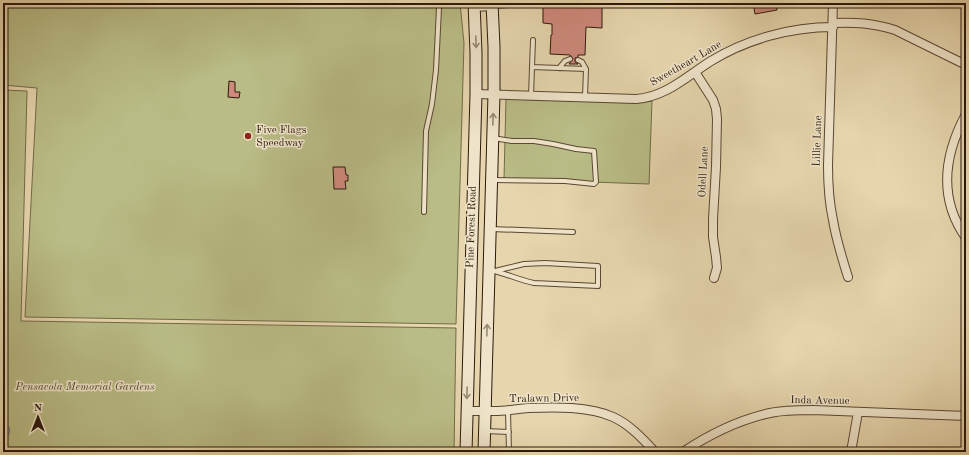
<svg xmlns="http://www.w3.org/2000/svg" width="969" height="455" font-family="'Old Standard TT',serif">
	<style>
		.green { fill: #b9bc86; stroke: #726a48 }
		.water { fill: #9cb5b6; stroke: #6f7771 }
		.building { fill: #cf8a7d; stroke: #2b190a }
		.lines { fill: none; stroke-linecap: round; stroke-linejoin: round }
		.lane-casing { stroke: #5a4833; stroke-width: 6 }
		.street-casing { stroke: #5a4833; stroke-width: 10 }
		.secondary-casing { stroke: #2b190a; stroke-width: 13 }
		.lane { stroke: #efe4ca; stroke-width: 4 }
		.street { stroke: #efe4ca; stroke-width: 8 }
		.secondary { stroke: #efe4ca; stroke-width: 11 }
		.oneway { stroke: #978974 }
		.poi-dot { fill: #8f2418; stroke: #efe4ca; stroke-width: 1.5 }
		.labels { text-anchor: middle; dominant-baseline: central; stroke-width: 3; stroke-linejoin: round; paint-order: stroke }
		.street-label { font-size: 11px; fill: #2b190a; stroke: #efe4ca }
		.poi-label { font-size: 11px; fill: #2b190a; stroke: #efe4ca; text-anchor: start }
		.park-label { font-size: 11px; font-style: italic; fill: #564a2f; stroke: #efe4ca }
	</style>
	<rect width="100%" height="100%" fill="#e6d5ad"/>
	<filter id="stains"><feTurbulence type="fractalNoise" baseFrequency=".005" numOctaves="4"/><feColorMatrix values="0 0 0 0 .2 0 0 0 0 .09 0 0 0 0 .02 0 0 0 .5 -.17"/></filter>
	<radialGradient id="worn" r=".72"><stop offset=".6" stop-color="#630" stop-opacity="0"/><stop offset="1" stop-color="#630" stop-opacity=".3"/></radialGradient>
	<path class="green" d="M3 3H460L464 43 456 324 25 317 37 88 3 85Z
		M3 90 27 91 21 321 456 328 454 452H3Z
		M506 99 636 103 652 101 649 184 504 179Z"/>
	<path class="water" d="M3 424 9 427C11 433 8 436 4 441L5 444 3 447Z"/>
	<path class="building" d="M543 3H602V28L586 27 585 55H578V57L575 58V62L578 64H569L573 59 572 57 570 55 550 54 551 35H552V24L543 23Z
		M753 3H776L777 10 755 14Z
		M229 81 235 82V92H240L239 98 228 97Z
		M333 167H345L346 175H348V181H345L346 189H334Z"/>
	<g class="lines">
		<defs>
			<path id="lane" d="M492 6 509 5 522 3
				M578 60 582 62 586 69
				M532 67 533 40
				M559 68 565 61 570 59
				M531 96 532 67 586 69 585 97
				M493 180 565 181 594 184 596 182 594 151 576 149 553 144 534 141H512L493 138
				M424 212 426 131 432 104 436 70 439 8
				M491 229 573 232
				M490 270C505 273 519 280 534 283L598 286V266L545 263 524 264 495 271
				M508 411 509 452
				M485 431 509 432"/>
			<path id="street" d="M833 3 828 165C828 183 829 202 833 220 836 239 842 258 848 277
				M474 7 492 6
				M833 23C856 22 872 23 895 30L966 65
				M695 72 713 100 716 109 717 119 716 167 713 219V237L716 257 717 268 714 278
				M476 94 636 99C666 97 687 76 711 61 747 39 791 27 833 27
				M966 114C944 155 938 198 966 238
				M467 411C476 411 485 411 495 411 506 411 517 409 528 408 554 407 589 406 613 417 629 424 643 439 655 452
				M683 452C710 434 739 420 770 413 784 410 799 410 813 410L966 416
				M851 452 858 412"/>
			<path id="secondary" d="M466 452 476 94V53L474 3
				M484 452 494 94V47L492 3"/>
		</defs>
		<use href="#lane" class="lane-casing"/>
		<use href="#street" class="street-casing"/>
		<use href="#secondary" class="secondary-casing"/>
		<use href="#lane" class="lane"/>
		<use href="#street" class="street"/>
		<use href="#secondary" class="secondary"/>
	</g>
	<defs><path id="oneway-shaft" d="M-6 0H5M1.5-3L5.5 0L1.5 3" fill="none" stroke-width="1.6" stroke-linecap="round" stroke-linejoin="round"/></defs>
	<g class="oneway">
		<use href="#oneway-shaft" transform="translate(476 42) rotate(88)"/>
		<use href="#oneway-shaft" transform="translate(493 119) rotate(-88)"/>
		<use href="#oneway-shaft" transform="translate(487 330) rotate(-88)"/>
		<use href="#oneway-shaft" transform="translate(467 393) rotate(92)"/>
	</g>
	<circle class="poi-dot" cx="248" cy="136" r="4"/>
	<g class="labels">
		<g class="street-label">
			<text transform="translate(686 64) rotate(-30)">Sweetheart Lane</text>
			<text transform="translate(818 141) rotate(-88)">Lillie Lane</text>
			<text transform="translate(704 172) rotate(-87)">Odell Lane</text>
			<text transform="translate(472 227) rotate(-88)">Pine Forest Road</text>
			<text transform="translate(544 399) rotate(-1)">Tralawn Drive</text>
			<text transform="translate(820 401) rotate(1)">Inda Avenue</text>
		</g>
		<g class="poi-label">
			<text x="256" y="130">Five Flags<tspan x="256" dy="13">Speedway</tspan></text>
		</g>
		<g class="park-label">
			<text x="85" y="387">Pensacola Memorial Gardens</text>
		</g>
	</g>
	<rect width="969" height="455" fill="none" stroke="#e6d5ad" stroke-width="16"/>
	<rect x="4" y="4" width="961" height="447" fill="none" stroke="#2b190a" stroke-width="2"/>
	<rect x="8" y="8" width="953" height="439" fill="none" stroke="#2b190a"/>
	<g transform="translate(38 417)" stroke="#efe4ca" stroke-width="3" paint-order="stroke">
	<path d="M0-3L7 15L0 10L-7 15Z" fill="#2b190a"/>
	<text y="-6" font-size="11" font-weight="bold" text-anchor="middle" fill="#2b190a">N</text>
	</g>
	<rect width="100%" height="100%" filter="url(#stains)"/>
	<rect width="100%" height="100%" fill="url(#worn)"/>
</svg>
